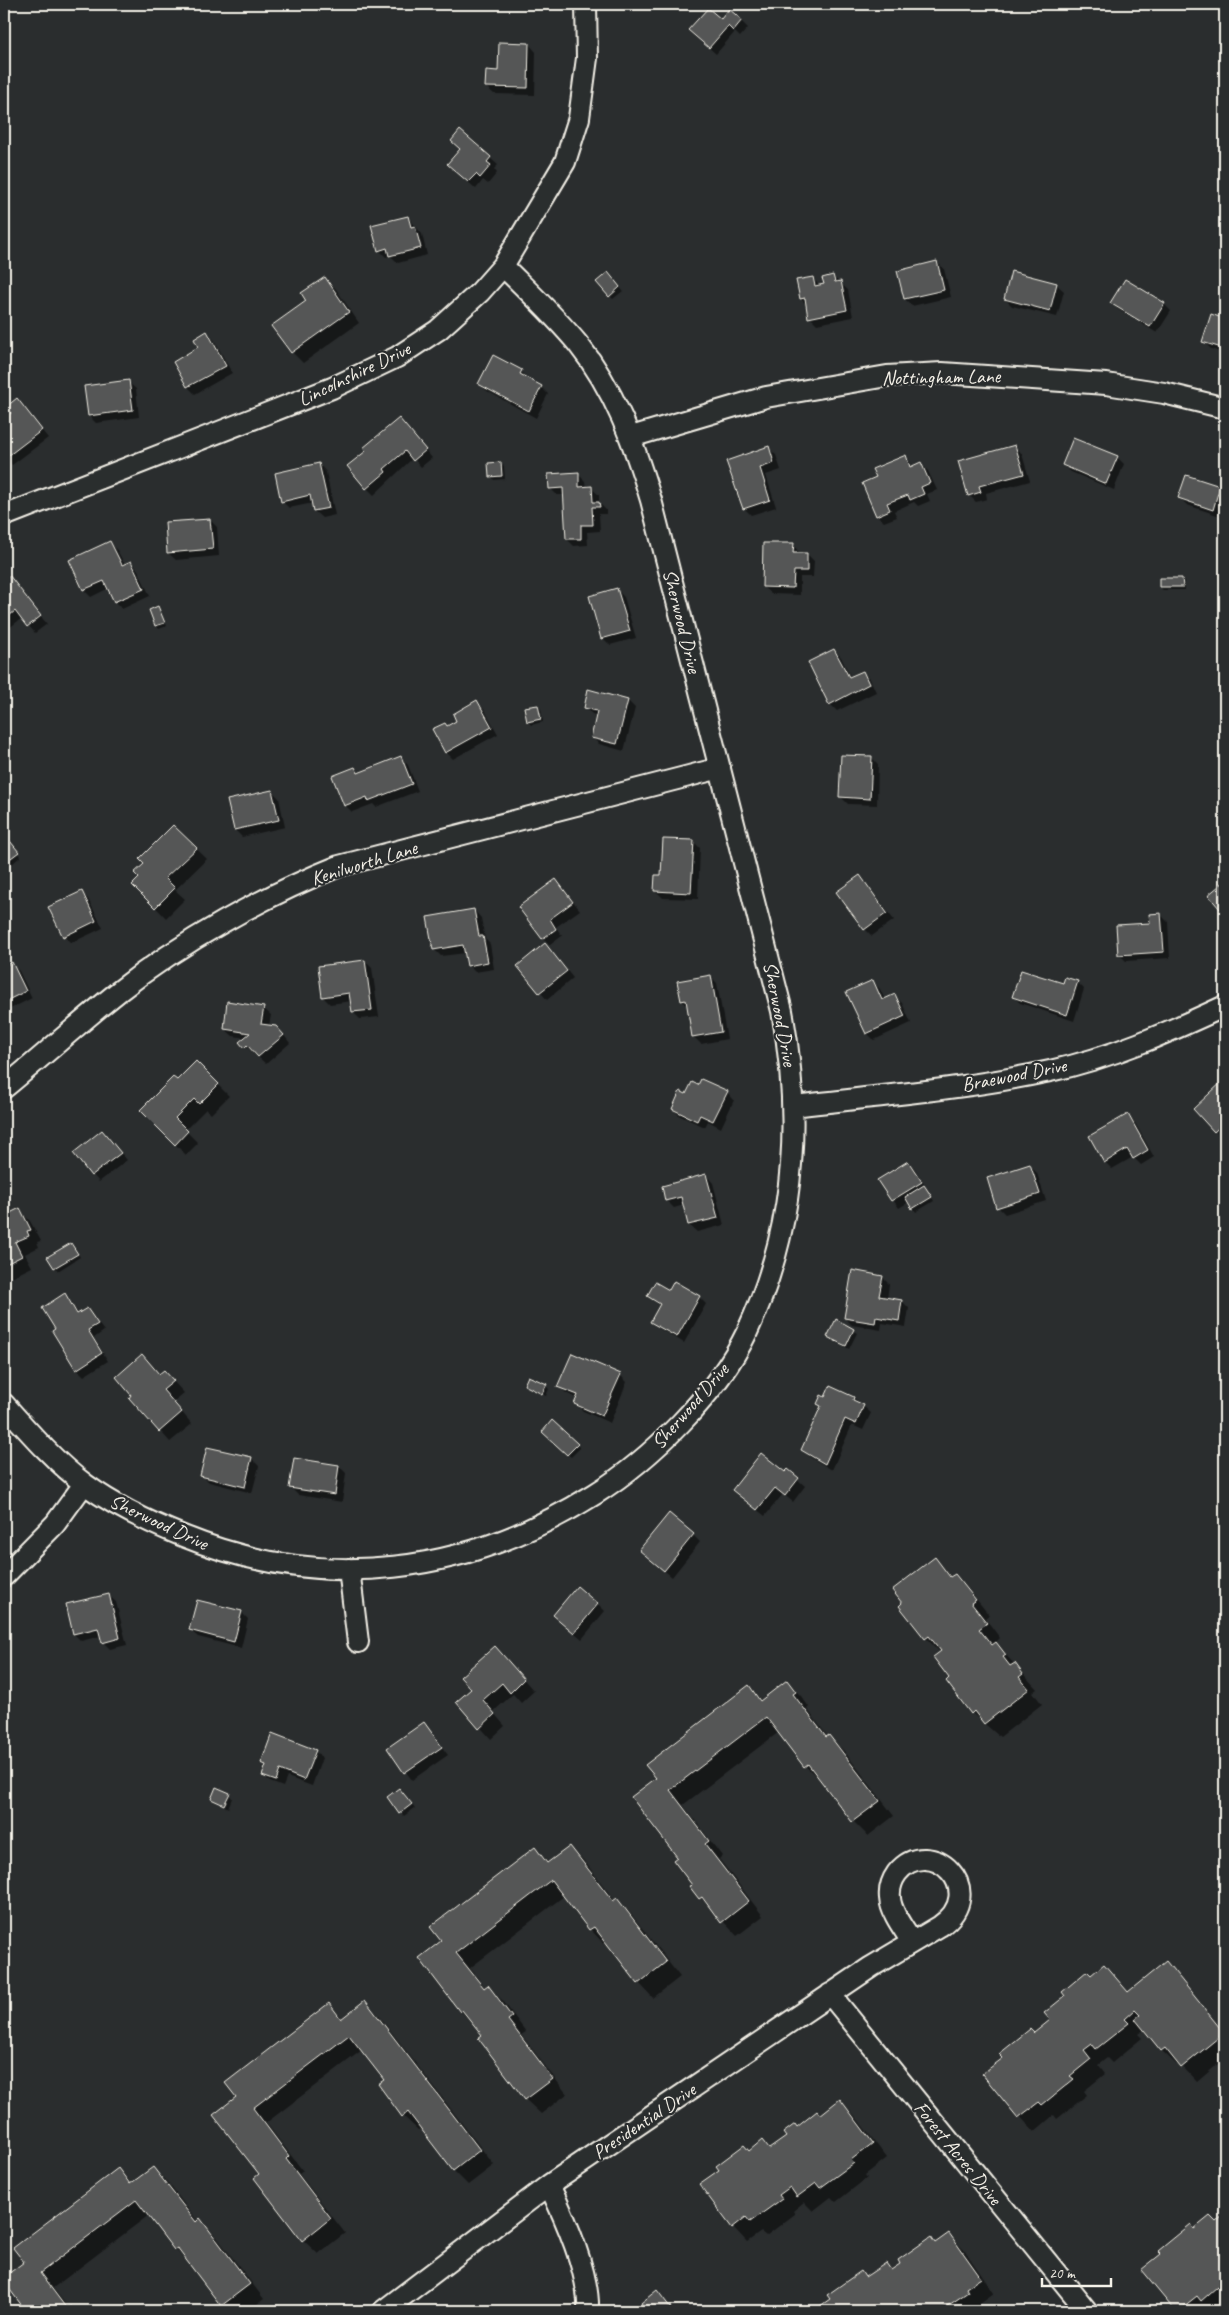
<svg xmlns="http://www.w3.org/2000/svg" width="1229" height="2315" font-family="Caveat,sans-serif">
	<style>
		.shadow { fill: #0007 }
		.building { fill: #555756; stroke: #f4f1e8 }
		.lines { fill: none; stroke-linecap: round; stroke-linejoin: round }
		.street-casing { stroke: #f4f1e8; stroke-width: 24 }
		.street { stroke: #2a2d2e; stroke-width: 20 }
		.labels { text-anchor: middle; dominant-baseline: central; stroke-width: 4.5; stroke-linejoin: round; paint-order: stroke }
		.street-label { font-size: 20px; fill: #f4f1e8; stroke: #2a2d2e }
	</style>
	<rect width="100%" height="100%" fill="#2a2d2e"/>
	<filter id="ink" filterUnits="userSpaceOnUse"><feTurbulence type="fractalNoise" baseFrequency=".02" numOctaves="2"/><feDisplacementMap in="SourceGraphic" scale="10" xChannelSelector="R" yChannelSelector="G"/><feConvolveMatrix kernelMatrix="1 2 1 2 8 2 1 2 1" color-interpolation-filters="sRGB"/></filter>
	<g filter="url(#ink)">
		<path class="shadow" d="M721 21H741L748 28 740 37 735 32 716 54 697 37Z
			M529 44 536 52 535 95 494 94 486 87Z
			M460 132 498 165 494 169 497 173 488 184 483 180 476 189 456 171 462 149Z
			M408 217 422 234 427 255 398 263 391 256 386 257 379 250Z
			M937 262 944 269 951 297 912 306 905 299 898 271Z
			M611 277 623 291 613 299 610 296Z
			M833 277 848 290 853 317 817 324 810 317 807 305 801 299 812 278 820 286 825 285Z
			M325 278 336 289 359 323 303 363 292 352 308 301Z
			M1056 284 1064 291 1057 317 1012 306 1005 299Z
			M1112 303 1164 304 1171 311 1157 333 1119 310Z
			M1212 316 1225 320V354L1211 349 1204 342Z
			M207 333 214 340 232 373 195 394 188 387 175 362 200 348Z
			M521 371 528 380 541 387 548 394 536 418 487 391 479 384Z
			M128 382 136 389 139 417 96 423 89 416Z
			M17 400 48 438 12 465 4 457V421L13 414Z
			M406 427 432 458 421 467 413 458 374 495 367 488Z
			M1015 446 1022 454 1030 481 986 493 987 499 976 502 969 495Z
			M768 448 776 455 781 470 766 475 776 507 751 515 744 508 728 462Z
			M905 456 914 467 921 464 928 471 937 490 927 494 930 501 918 506 914 502 894 511 897 517 884 522 877 515 878 478Z
			M1117 457 1124 464 1114 490 1071 472 1063 465Z
			M501 463 504 466 505 479 494 480 491 476Z
			M319 464 326 472 335 515 322 518 314 511 313 503 289 508 282 501Z
			M578 474 585 481 586 488H591L599 495V503L606 510V514H599L600 531 587 532 588 545 574 546 567 539 565 495H557L550 488Z
			M1219 487 1225 493 1220 516 1187 505 1180 498Z
			M210 520 217 527 219 556 176 560 168 553Z
			M110 543 117 550 125 565 131 562 138 570 150 596 122 609 115 602 109 588 91 597 84 590 71 561Z
			M793 544 800 554H807L814 561 813 577H800V595L771 594 763 587Z
			M9 577 47 624 35 633 22 618 4 632V581Z
			M1182 579 1185 582V590H1163L1160 587Z
			M617 590 624 597 636 638 610 645 603 638Z
			M158 608 167 626 159 629 156 625Z
			M834 650 841 657 851 678 862 672 870 679 876 692 837 711 830 704Z
			M628 701 635 708 624 751 599 744 592 737 598 716 592 714 585 707Z
			M477 702 484 709 498 734 453 759 446 752 458 721Z
			M538 706 541 709 543 722 531 725 528 721Z
			M400 757 408 765 418 791 376 807 373 804 352 812 345 805 355 769 360 773Z
			M871 757 878 764 877 805 848 804 841 797Z
			M272 791 279 798 285 827 242 837 235 830Z
			M173 826 207 859 175 890 185 899 166 918 134 885 141 878 146 864Z
			M693 841 700 848 698 899 663 898 656 891 663 876Z
			M10 843 21 856 12 864 4 855V848Z
			M860 876 894 920 872 936 865 929Z
			M556 880 580 910 556 927 562 936 550 945 543 938Z
			M81 892 88 899 103 928 71 943 64 936Z
			M474 910 481 918 485 939 490 944 494 969 475 972 468 965 466 953 441 956 434 949Z
			M1161 915 1168 922 1170 958 1126 961 1119 954Z
			M552 952 573 978 547 1000 519 966Z
			M365 961 372 968 379 1017 360 1019 353 1012 352 1001 330 1004 323 997Z
			M12 964 19 971 32 998 4 1012V968Z
			M710 976 717 983 727 1039 701 1044 694 1037 689 1008 682 1001Z
			M873 982 880 989 885 1000 895 996 902 1003 911 1023 874 1040 867 1033Z
			M1077 982 1084 989 1074 1021 1020 1003 1013 996Z
			M263 1008 271 1015 269 1026 283 1034 290 1043 266 1064 241 1042 246 1038 233 1036 225 1029Z
			M196 1063 229 1096 211 1114 206 1109 185 1130 198 1143 186 1155 141 1110 177 1082Z
			M1225 1081V1135L1222 1138 1195 1109Z
			M727 1092 734 1100 721 1128 708 1121 705 1127 680 1116 673 1109 687 1095Z
			M1128 1116 1135 1123 1154 1157 1141 1165 1133 1157 1112 1169 1105 1162Z
			M102 1132 127 1160 99 1182 75 1154Z
			M908 1162 915 1169 934 1201 916 1212 909 1202 899 1208 879 1181Z
			M1030 1166 1037 1173 1046 1201 1005 1214 998 1207Z
			M706 1175 713 1183 724 1225 697 1232 689 1225 684 1205 674 1208 667 1201 663 1187Z
			M19 1210 30 1221 41 1241 37 1242 39 1247 25 1254 32 1267 4 1281V1213L6 1216Z
			M74 1248 80 1257 58 1271 49 1258Z
			M882 1277 889 1284 887 1299 902 1301 909 1308 906 1327 882 1323 881 1330 852 1325 845 1318Z
			M65 1295 79 1314 87 1309 104 1331 94 1338 108 1361 84 1376 77 1369 57 1329Z
			M649 1296 699 1297 706 1304 684 1343 659 1328 652 1321 660 1306Z
			M836 1321 857 1333 849 1349 828 1337Z
			M164 1371 184 1393 173 1402 192 1424 170 1442 131 1398Z
			M620 1375 627 1382 610 1423 583 1411 576 1404 578 1399 566 1393 559 1386Z
			M525 1385 546 1386 549 1389 546 1396Z
			M830 1387 854 1398 871 1413 863 1430 852 1425 832 1470 810 1457 803 1450 822 1407 819 1404 825 1398Z
			M552 1422 580 1448 571 1457 543 1432Z
			M208 1448 252 1459 259 1466 252 1493 209 1482 202 1475Z
			M339 1466 346 1473 342 1502 298 1495 291 1488Z
			M788 1471 805 1486 793 1502 783 1494 765 1516 741 1497Z
			M693 1535 700 1542 672 1577 648 1557Z
			M934 1559 952 1577 954 1575 969 1590 989 1615 985 1618 1000 1638 995 1643 1037 1689 1033 1692 1042 1704 1000 1737 972 1713 951 1679 941 1653 926 1638Z
			M108 1595 116 1602 127 1645 110 1649 103 1642 101 1636 81 1641 74 1634Z
			M598 1604 605 1611 582 1639 562 1622Z
			M241 1612 248 1619 241 1648 198 1637 190 1630Z
			M505 1658 534 1691 521 1703 513 1694 493 1712 505 1726 491 1739 458 1702Z
			M787 1682 801 1696 809 1707 807 1709 828 1737 844 1751 894 1816 868 1836 853 1821 821 1780 805 1766 779 1732 683 1805 722 1856 719 1859 763 1916 737 1936 691 1887 693 1885 679 1858 657 1779 749 1687 762 1701Z
			M4 1714 11 1731 4 1734Z
			M424 1724 448 1755 412 1780 388 1748Z
			M315 1751 322 1758 312 1786 287 1777 283 1787 270 1782 263 1775 266 1767 262 1763Z
			M403 1792 415 1808 404 1816 389 1798Z
			M229 1794 232 1798 228 1808 212 1798Z
			M570 1847 585 1862 615 1901 617 1899 631 1914 680 1977 653 1998 639 1983 607 1942 604 1944 590 1929 564 1896 470 1968 486 1989 488 1987 503 2001 526 2032 521 2035 567 2094 541 2114 526 2100 480 2039 484 2036 461 2011 442 1941 535 1848 549 1863Z
			M1166 1963 1225 2033V2058L1197 2082 1179 2063 1177 2065 1162 2051 1145 2029 1138 2034 1142 2038 1112 2063 1107 2058 1098 2065 1105 2074 1084 2091 1087 2095 1057 2119 1054 2115 1034 2132 984 2075 1051 2020 1091 1976 1104 1966 1129 1993Z
			M365 2002 379 2016 494 2165 468 2185 454 2171 421 2128 418 2130 403 2116 385 2080 362 2050 266 2123 303 2171 299 2174 345 2233 318 2254 303 2240 261 2175 237 2097 329 2005 343 2019Z
			M840 2101 855 2116 887 2158 865 2175 867 2178 836 2202 831 2197 813 2211 804 2202 793 2211 795 2214 766 2236 761 2232 747 2242 733 2227 749 2152 762 2142 770 2150Z
			M153 2168 168 2183 198 2222 200 2220 215 2235 264 2299 248 2311H228L190 2263 175 2249 149 2215 53 2288 69 2309 71 2308 74 2311H28L4 2279 26 2262 118 2169 132 2184Z
			M1225 2216V2307L1220 2311H1177L1143 2271 1195 2230 1216 2223Z
			M949 2235 964 2250 994 2293 980 2303 982 2307 976 2311H815L861 2273 866 2278 886 2264 892 2271 931 2239 936 2244Z"/>
		<path class="building" d="M708 8 721 19 729 9 742 20 733 31 728 26 709 48 688 30Z
			M499 42 529 43 528 88 485 87 486 70 498 71Z
			M460 130 491 157 487 162 491 165 480 178 476 174 468 182 447 164 460 149 451 141Z
			M408 216 411 227 415 226 421 248 389 256 387 248 378 251 371 225Z
			M937 261 944 290 904 299 897 271Z
			M1011 271 1057 283 1050 311 1004 299Z
			M608 272 620 287 609 297 596 282Z
			M833 275 835 282 841 281 847 310 808 318 805 298 800 299 796 280 813 277 815 286 824 284 822 278Z
			M325 277 349 312 291 353 271 326 306 301 301 293Z
			M1125 279 1165 303 1150 327 1110 303Z
			M1211 314 1225 319V349L1202 342Z
			M207 331 226 366 187 387 173 362 198 347 194 339Z
			M493 355 522 370 520 374 542 386 529 411 478 384Z
			M129 380 133 410 88 416 84 386Z
			M17 398 42 430 4 459V419L11 413 6 407Z
			M399 418 426 450 413 461 405 451 384 469 386 472 366 489 347 466 366 451 363 448Z
			M1073 438 1118 456 1106 484 1062 465Z
			M1015 445 1024 474 979 486 981 492 968 496 958 461Z
			M769 446 774 463 760 468 770 500 743 509 726 461Z
			M906 455 910 467 921 462 930 483 921 487 924 494 910 500 908 495 887 503 890 510 876 516 862 483 876 477 872 469Z
			M501 462 502 476 489 477 488 463Z
			M319 463 329 508 313 511 310 495 281 502 275 473Z
			M579 472V487L592 486 593 502H599L600 507H592L593 525H581V539H566L563 488 549 489 548 474Z
			M1186 475 1220 486 1213 510 1178 498Z
			M210 519 213 549 167 553 165 522Z
			M110 541 122 565 131 561 144 589 114 602 104 581 83 590 69 560Z
			M763 543H794L793 553H807V571H794L793 588 762 587Z
			M9 575 41 616 27 627 15 611 4 620V580Z
			M1159 578H1182L1183 587H1159Z
			M617 588 630 631 601 639 589 596Z
			M158 606 165 623 155 626 149 610Z
			M834 649 849 677 863 671 869 684 829 705 808 662Z
			M588 689 628 700 617 744 591 738 597 711 584 708Z
			M477 700 492 727 445 753 432 729 445 723 447 726 456 721 453 714Z
			M538 705 541 719 527 722 524 707Z
			M841 755 872 756 870 799 839 797Z
			M401 756 412 784 368 801 367 797 344 806 332 776 355 767 358 773Z
			M272 790 279 820 234 830 227 800Z
			M173 825 197 848 165 878 175 888 155 908 132 885 139 878 134 873 144 864 139 859Z
			M663 839 694 840 691 893 654 891 655 875H661Z
			M10 841 19 852 7 861 4 857V846Z
			M860 875 887 913 864 930 836 892Z
			M556 879 573 902 550 919 556 929 542 939 518 907Z
			M1225 881V915L1208 895Z
			M82 891 96 921 63 937 48 907Z
			M474 909 479 936H483L488 962 467 966 463 945 433 950 427 917Z
			M1161 913 1164 952 1118 955 1116 925 1150 923 1149 914Z
			M545 943 567 971 539 993 517 966Z
			M365 960 372 1010 352 1012 349 993 322 997 318 966Z
			M12 962 26 991 4 1002V966Z
			M1021 970 1063 983 1065 977 1078 981 1067 1015 1012 997Z
			M711 975 721 1032 692 1037 686 1000 681 1001 677 981Z
			M873 980 882 1000 895 994 905 1016 866 1034 846 992Z
			M227 1001 264 1007 261 1024 276 1026 284 1035 258 1057 247 1045 244 1048 239 1042 250 1033 224 1029Z
			M196 1061 219 1084 199 1104 194 1099 175 1118 188 1131 175 1145 140 1110 173 1077 177 1080Z
			M701 1079 728 1091 713 1121 700 1115 697 1121 672 1109 680 1091 686 1094 692 1082 698 1085Z
			M1225 1079V1122L1214 1132 1193 1109Z
			M1128 1114 1148 1150 1133 1159 1127 1149 1104 1163 1089 1136Z
			M102 1130 121 1153 91 1176 73 1153Z
			M908 1161 922 1182 891 1201 877 1180Z
			M1030 1164 1040 1194 996 1208 987 1178Z
			M706 1174 718 1218 688 1225 681 1197 665 1201 662 1186Z
			M924 1185 932 1197 912 1209 905 1197Z
			M20 1208 31 1230 27 1231 29 1236 15 1242 22 1256 4 1265V1216Z
			M71 1243 78 1254 54 1268 47 1257Z
			M852 1270 883 1276 879 1296 902 1300 899 1321 876 1317 875 1323 844 1318Z
			M674 1281 700 1296 677 1337 650 1322 660 1304 647 1296 655 1282 669 1290Z
			M65 1293 77 1314 87 1308 98 1324 88 1330 102 1353 76 1370 52 1331 55 1329 42 1308Z
			M836 1319 854 1329 846 1346 827 1337Z
			M572 1353 621 1374 602 1416 574 1404 578 1395 557 1387Z
			M142 1354 159 1374 164 1370 174 1381 163 1390 182 1412 159 1432 129 1398 131 1395 116 1377Z
			M528 1376 547 1384 542 1394 524 1385Z
			M830 1386 854 1397 853 1400 864 1405 856 1424 845 1419 825 1464 801 1450 821 1406 817 1404 821 1395 825 1397Z
			M552 1420 578 1444 567 1455 542 1432Z
			M207 1447 252 1457 245 1487 200 1476Z
			M761 1453 785 1472 788 1469 799 1478 785 1496 775 1488 757 1510 732 1490Z
			M294 1458 339 1465 335 1495 289 1488Z
			M669 1513 694 1534 664 1571 639 1550Z
			M935 1557 950 1577 955 1574 976 1600 971 1603 987 1623 979 1629 992 1645 996 1642 1006 1655 1003 1657 1010 1666 1015 1663 1023 1674 1019 1677 1029 1689 984 1724 974 1711 971 1714 946 1681 949 1678 933 1657 941 1651 929 1636 925 1639 899 1606 902 1603 892 1590Z
			M577 1586 598 1604 574 1633 553 1615Z
			M109 1594 120 1638 102 1643 98 1628 73 1634 66 1604Z
			M197 1600 242 1611 234 1642 189 1630Z
			M495 1646 524 1679 510 1693 502 1683 483 1700 495 1714 479 1729 456 1702 471 1689 460 1677Z
			M787 1680 796 1692 793 1694 826 1737 829 1735 880 1801 852 1822 808 1764 804 1767 766 1717 670 1790 709 1841 705 1844 749 1901 721 1923 702 1897 699 1899 689 1886 692 1885 673 1860 677 1857 631 1797 656 1778 645 1765 749 1685 760 1701Z
			M424 1722 442 1747 404 1773 387 1748Z
			M272 1733 316 1750 304 1780 280 1770 276 1781 262 1776 266 1765 261 1763Z
			M216 1787 230 1793 224 1805 211 1799Z
			M399 1788 412 1804 399 1814 387 1797Z
			M570 1846 613 1901 617 1898 666 1962 638 1984 594 1927 589 1930 551 1880 456 1953 484 1988 488 1985 512 2017 508 2020 553 2079 525 2100 478 2038 482 2035 462 2010 460 2012 419 1958 441 1941 430 1927 535 1847 547 1863Z
			M1166 1961 1224 2033 1181 2068 1165 2048 1161 2051 1135 2019 1140 2015 1135 2010 1125 2019 1129 2023 1096 2049 1092 2044 1084 2050 1091 2059 1070 2076 1074 2079 1042 2105 1039 2102 1018 2118 982 2074 1003 2058 999 2054 1030 2029 1034 2033 1050 2020 1044 2013 1065 1996 1062 1992 1087 1971 1091 1975 1104 1964 1128 1992Z
			M365 2000 480 2150 453 2171 408 2112 402 2117 378 2084 384 2080 349 2035 253 2108 289 2156 286 2159 331 2218 302 2241 254 2178 259 2174 213 2115 236 2097 225 2083 329 2003 341 2019Z
			M840 2099 873 2143 851 2160 854 2163 820 2188 816 2183 797 2197 790 2187 779 2195 782 2199 750 2222 746 2217 732 2228 699 2184 719 2170 716 2166 744 2145 749 2151 762 2140 769 2149 786 2137 783 2133 795 2124 797 2127 817 2111 820 2115Z
			M153 2167 196 2222 200 2218 250 2284 221 2306 177 2248 174 2250 136 2200 40 2273 67 2309 71 2306 75 2311H26L4 2282V2277L24 2262 13 2248 118 2168 130 2184Z
			M1225 2214V2280L1201 2301 1197 2296 1178 2311H1175L1141 2270 1161 2254 1158 2251 1191 2224 1194 2229 1210 2216 1216 2222Z
			M949 2233 981 2278 966 2288 968 2292 940 2311H813L830 2299 827 2295 861 2271 865 2277 886 2263 891 2270 900 2264 898 2260 931 2237 935 2243Z
			M657 2290 673 2311H647L641 2303Z"/>
		<g class="lines">
			<defs>
				<path id="street" d="M631 437 766 397 887 376 942 373 1106 384 1164 393 1225 408
					M4 516 332 388 397 357 438 330 480 292 503 266 565 162 579 118 587 58 586 4
					M4 1088C42 1057 79 1023 118 992 181 942 264 896 339 866L720 768
					M793 1106C879 1096 966 1089 1050 1071 1111 1058 1169 1032 1225 1006
					M4 1404C29 1432 55 1462 86 1485 116 1507 148 1522 183 1536 324 1593 467 1575 595 1494 651 1459 718 1393 747 1332 795 1230 802 1120 782 1011L651 500C634 444 615 390 578 344 555 316 529 292 503 266
					M349 1569 358 1642
					M4 1576 55 1524 84 1484
					M830 1994 1087 2311
					M549 2185C565 2218 590 2274 588 2311
					M383 2311 549 2185 871 1967 940 1926C991 1891 930 1832 897 1873 892 1880 889 1889 890 1898 891 1913 904 1929 912 1942"/>
			</defs>
			<use href="#street" class="street-casing"/>
			<use href="#street" class="street"/>
		</g>
	</g>
	<g class="labels">
		<g class="street-label">
			<text transform="translate(354 374) rotate(-26)">Lincolnshire Drive</text>
			<text transform="translate(941 377) rotate(-1)">Nottingham Lane</text>
			<text transform="translate(682 621) rotate(76)">Sherwood Drive</text>
			<text transform="translate(364 863) rotate(-17)">Kenilworth Lane</text>
			<text transform="translate(780 1014) rotate(79)">Sherwood Drive</text>
			<text transform="translate(1014 1075) rotate(-11)">Braewood Drive</text>
			<text transform="translate(690 1406) rotate(-49)">Sherwood Drive</text>
			<text transform="translate(159 1522) rotate(25)">Sherwood Drive</text>
			<text transform="translate(644 2121) rotate(-34)">Presidential Drive</text>
			<text transform="translate(958 2153) rotate(51)">Forest Acres Drive</text>
		</g>
	</g>
	<rect width="1229" height="2315" fill="none" stroke="#2a2d2e" stroke-width="20"/>
	<rect x="10" y="10" width="1209" height="2295" fill="none" stroke="#f4f1e8" stroke-width="2" filter="url(#ink)"/>
	<path d="M1042 2278v8h69v-8" fill="none" stroke="#f4f1e8" stroke-width="2.5"/>
	<text x="1049" y="2278" font-size="15" fill="#f4f1e8" stroke="#2a2d2e" stroke-width="4" paint-order="stroke">20 m</text>
</svg>
